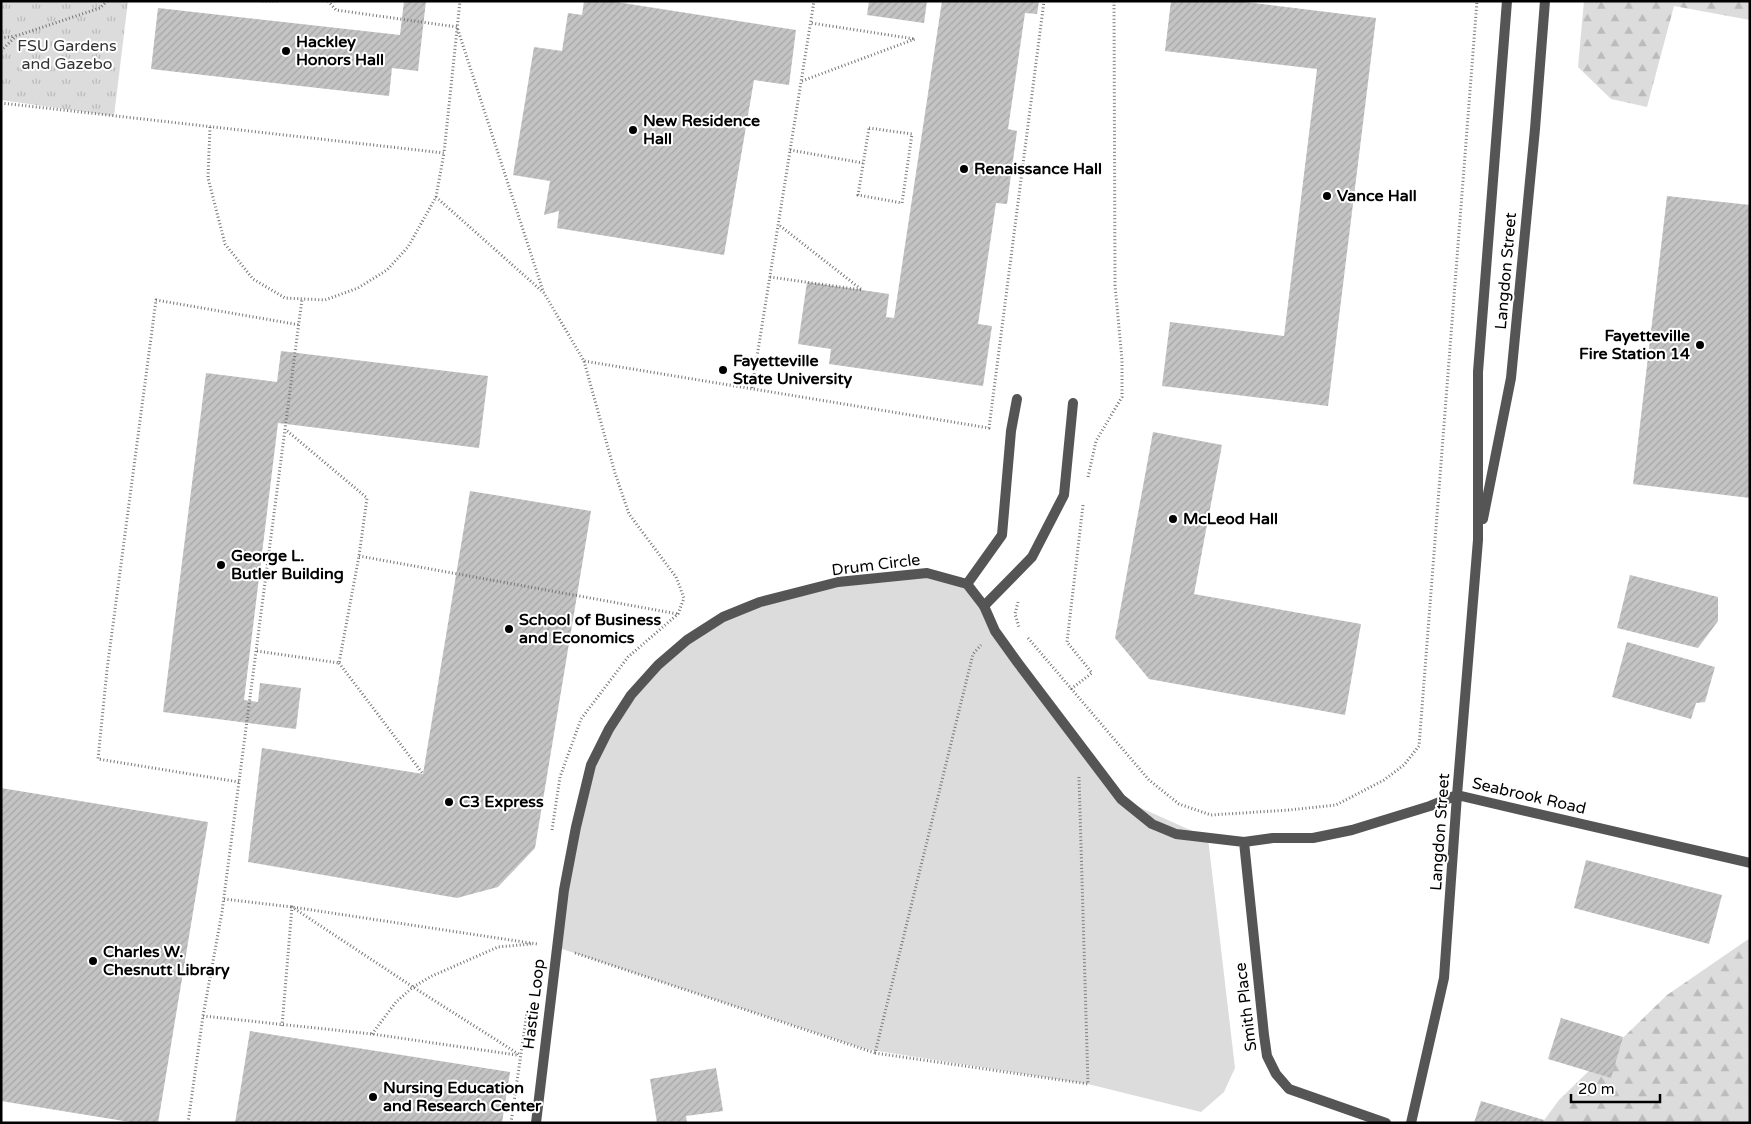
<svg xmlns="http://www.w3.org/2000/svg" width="1751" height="1124" font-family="'Varela Round',sans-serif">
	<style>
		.green { fill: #dcdcdc }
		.forest { fill: url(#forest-firs) }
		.park { fill: url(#park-tufts) }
		.building { fill: url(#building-hatch) }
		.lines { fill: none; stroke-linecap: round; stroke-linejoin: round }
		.path { stroke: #777; stroke-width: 3; stroke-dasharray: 1 2.5; stroke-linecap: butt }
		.service { stroke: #555; stroke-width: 10 }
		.minor { stroke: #555; stroke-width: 10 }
		.tertiary { stroke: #555; stroke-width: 10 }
		.poi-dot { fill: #000; stroke: #fff; stroke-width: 2 }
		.labels { text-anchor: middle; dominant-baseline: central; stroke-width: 4; stroke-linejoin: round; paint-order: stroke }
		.poi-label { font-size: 16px; font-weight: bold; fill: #000; stroke: #fff; text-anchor: start }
		.park-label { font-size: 16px; fill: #333; stroke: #fff }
		.street-label { font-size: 16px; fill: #000; stroke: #fff }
	</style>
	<defs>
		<pattern id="forest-firs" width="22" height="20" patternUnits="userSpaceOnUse" patternTransform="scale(1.25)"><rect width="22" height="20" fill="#dcdcdc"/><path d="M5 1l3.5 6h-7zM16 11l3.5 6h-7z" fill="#bbb"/></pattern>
		<pattern id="park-tufts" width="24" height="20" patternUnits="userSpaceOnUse" patternTransform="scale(1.25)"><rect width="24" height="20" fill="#dcdcdc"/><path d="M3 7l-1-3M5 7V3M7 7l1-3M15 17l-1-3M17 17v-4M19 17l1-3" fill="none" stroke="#bbb"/></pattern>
		<pattern id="building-hatch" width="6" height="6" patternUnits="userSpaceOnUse" patternTransform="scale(1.25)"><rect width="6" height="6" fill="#c4c4c4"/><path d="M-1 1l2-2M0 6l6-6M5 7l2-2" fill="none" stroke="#a7a7a7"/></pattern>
	</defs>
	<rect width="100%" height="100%" fill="#fff"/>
	<path class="green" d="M927 573 967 584 1121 799 1208 838 1235 1068 1224 1092 1201 1112 1088 1084 865 1049 556 947 591 765 609 729 658 665 723 617 838 582Z"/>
	<path class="forest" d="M1584 1H1750V20L1674 6 1647 107 1611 99 1578 67Z
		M1750 938V1123H1542L1559 1100 1667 995Z"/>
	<path class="park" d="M1 1H128L114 116 1 100Z"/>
	<path class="building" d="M404 1H426L418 71 392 68 389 96 151 69 158 8 400 35Z
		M584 1H610L796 30 789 85 754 80 724 255 557 228 559 211 544 215 550 181 513 175 534 47 562 51 568 13 582 15Z
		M869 1H927L924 23 867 15Z
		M942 1H1039L1037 14 1025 13 1008 129 1017 131 1007 204 996 203 978 324 992 326 983 386 829 364 831 349 798 344 807 282 889 294 886 317 894 318Z
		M1171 1H1237L1376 18 1328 406 1162 386 1170 322 1284 336 1317 69 1165 51Z
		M1667 196 1750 205V498L1633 484Z
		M281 351 488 376 479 448 278 423 244 700 258 702 260 683 301 688 296 729 163 712 206 373 277 382Z
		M1153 432 1222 445 1194 594 1361 624 1345 715 1149 679 1115 638Z
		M470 491 591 511 535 848 498 887 457 898 248 862 262 748 423 774Z
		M1630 575 1718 597V621L1698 648 1617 628Z
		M1627 642 1715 667 1705 702 1696 703 1691 719 1612 697Z
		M1 788 208 822 158 1123H136L1 1101Z
		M1586 860 1722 895 1709 944 1574 908Z
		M1561 1018 1623 1037 1611 1078 1548 1059Z
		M250 1031 510 1072 502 1123H235Z
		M716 1068 723 1111 686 1116 687 1123H657L650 1079Z
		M1481 1101 1544 1120 1543 1123H1474Z"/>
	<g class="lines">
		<path class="path" d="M262 1H278
			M328 1 336 10 457 27 543 291
			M1 38 15 36
			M1 51 16 36 100 8 107 1
			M802 81 915 39 811 23
			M1 103 444 153 460 1
			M210 127 208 178 225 244 253 279 285 298 325 300 358 288 387 270 408 247 436 197 444 153
			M869 128 912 134 902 203 858 195Z
			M790 150 863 163
			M436 197 544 293 584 361 989 428 1044 1
			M770 277 862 290 779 225
			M752 388 814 1
			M1088 477 1096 441 1122 397V360L1115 285 1114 1
			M359 556 678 614
			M1018 602 1015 614 1019 627
			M1028 638 1149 780 1179 804 1211 815 1289 810 1336 805 1384 780 1404 765 1419 746 1477 1
			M257 651 339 663 359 556 367 498 286 430
			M339 663 423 774
			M1071 689 1092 673 1067 642 1083 505
			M239 782 98 759 107 670 156 300 300 325
			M552 830 560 777 581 719 628 657 678 614 684 598 676 577 629 514 615 473 584 361
			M224 899 292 907 537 944
			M575 953 875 1053 973 654 981 645
			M203 1016 372 1034 517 1055
			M282 1026 292 907 413 987 520 1055
			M372 1034 396 1002 413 987 432 976 498 947 531 944
			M875 1053 1088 1084 1079 777
			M188 1123 203 1016 222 912 302 299
			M511 1123 527 1012"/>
		<path class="service" d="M967 584 1002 535 1011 431 1017 399
			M984 606 1032 557 1064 495 1073 403"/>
		<path class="minor" d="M536 1123 564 890 576 827 591 765 609 729 631 695 658 665 687 640 723 617 760 602 838 582 927 573 967 584 984 606 995 631 1018 663 1121 799 1152 824 1176 834 1244 842 1264 1035 1267 1056 1276 1074 1289 1089 1386 1123"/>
		<path class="tertiary" d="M1483 519 1511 378 1535 129 1545 1
			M1244 842 1273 838H1313L1352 830 1430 806 1457 795 1750 863
			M1411 1123 1444 978 1457 795 1478 540V372L1507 1"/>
	</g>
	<g class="poi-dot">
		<circle cx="286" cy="51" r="5"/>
		<circle cx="633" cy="130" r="5"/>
		<circle cx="964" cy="169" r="5"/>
		<circle cx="1327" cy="196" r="5"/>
		<circle cx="1700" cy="345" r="5"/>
		<circle cx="723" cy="370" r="5"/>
		<circle cx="1173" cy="519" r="5"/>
		<circle cx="221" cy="565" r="5"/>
		<circle cx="509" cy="629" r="5"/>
		<circle cx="449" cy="802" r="5"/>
		<circle cx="93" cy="961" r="5"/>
		<circle cx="373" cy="1097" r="5"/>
	</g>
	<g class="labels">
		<g class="poi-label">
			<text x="296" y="42">Hackley<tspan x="296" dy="18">Honors Hall</tspan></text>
			<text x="643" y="121">New Residence<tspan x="643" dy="18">Hall</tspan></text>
			<text x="974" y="169">Renaissance Hall</text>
			<text x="1337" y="196">Vance Hall</text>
			<text x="1690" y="336" text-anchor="end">Fayetteville<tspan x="1690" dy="18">Fire Station 14</tspan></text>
			<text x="733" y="361">Fayetteville<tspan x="733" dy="18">State University</tspan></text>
			<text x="1183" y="519">McLeod Hall</text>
			<text x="231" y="556">George L.<tspan x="231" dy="18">Butler Building</tspan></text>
			<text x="519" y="620">School of Business<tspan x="519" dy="18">and Economics</tspan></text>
			<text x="459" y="802">C3 Express</text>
			<text x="103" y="952">Charles W.<tspan x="103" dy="18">Chesnutt Library</tspan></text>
			<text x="383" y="1088">Nursing Education<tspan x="383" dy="18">and Research Center</tspan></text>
		</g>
		<g class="park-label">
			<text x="67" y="46">FSU Gardens<tspan x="67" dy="18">and Gazebo</tspan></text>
		</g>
		<g class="street-label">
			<text transform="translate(1506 271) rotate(-85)">Langdon Street</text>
			<text transform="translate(876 565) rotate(-7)">Drum Circle</text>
			<text transform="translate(1529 796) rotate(13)">Seabrook Road</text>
			<text transform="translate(1440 832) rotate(-86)">Langdon Street</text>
			<text transform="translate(534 1004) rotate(-83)">Hastie Loop</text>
			<text transform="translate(1246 1007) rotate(-97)">Smith Place</text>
		</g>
	</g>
	<rect width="1751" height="1124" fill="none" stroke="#000000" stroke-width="5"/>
	<path d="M1571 1094v8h89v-8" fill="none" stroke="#000000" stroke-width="2.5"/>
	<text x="1578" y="1094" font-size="15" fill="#000000" stroke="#ffffff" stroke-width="4" paint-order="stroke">20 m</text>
</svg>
